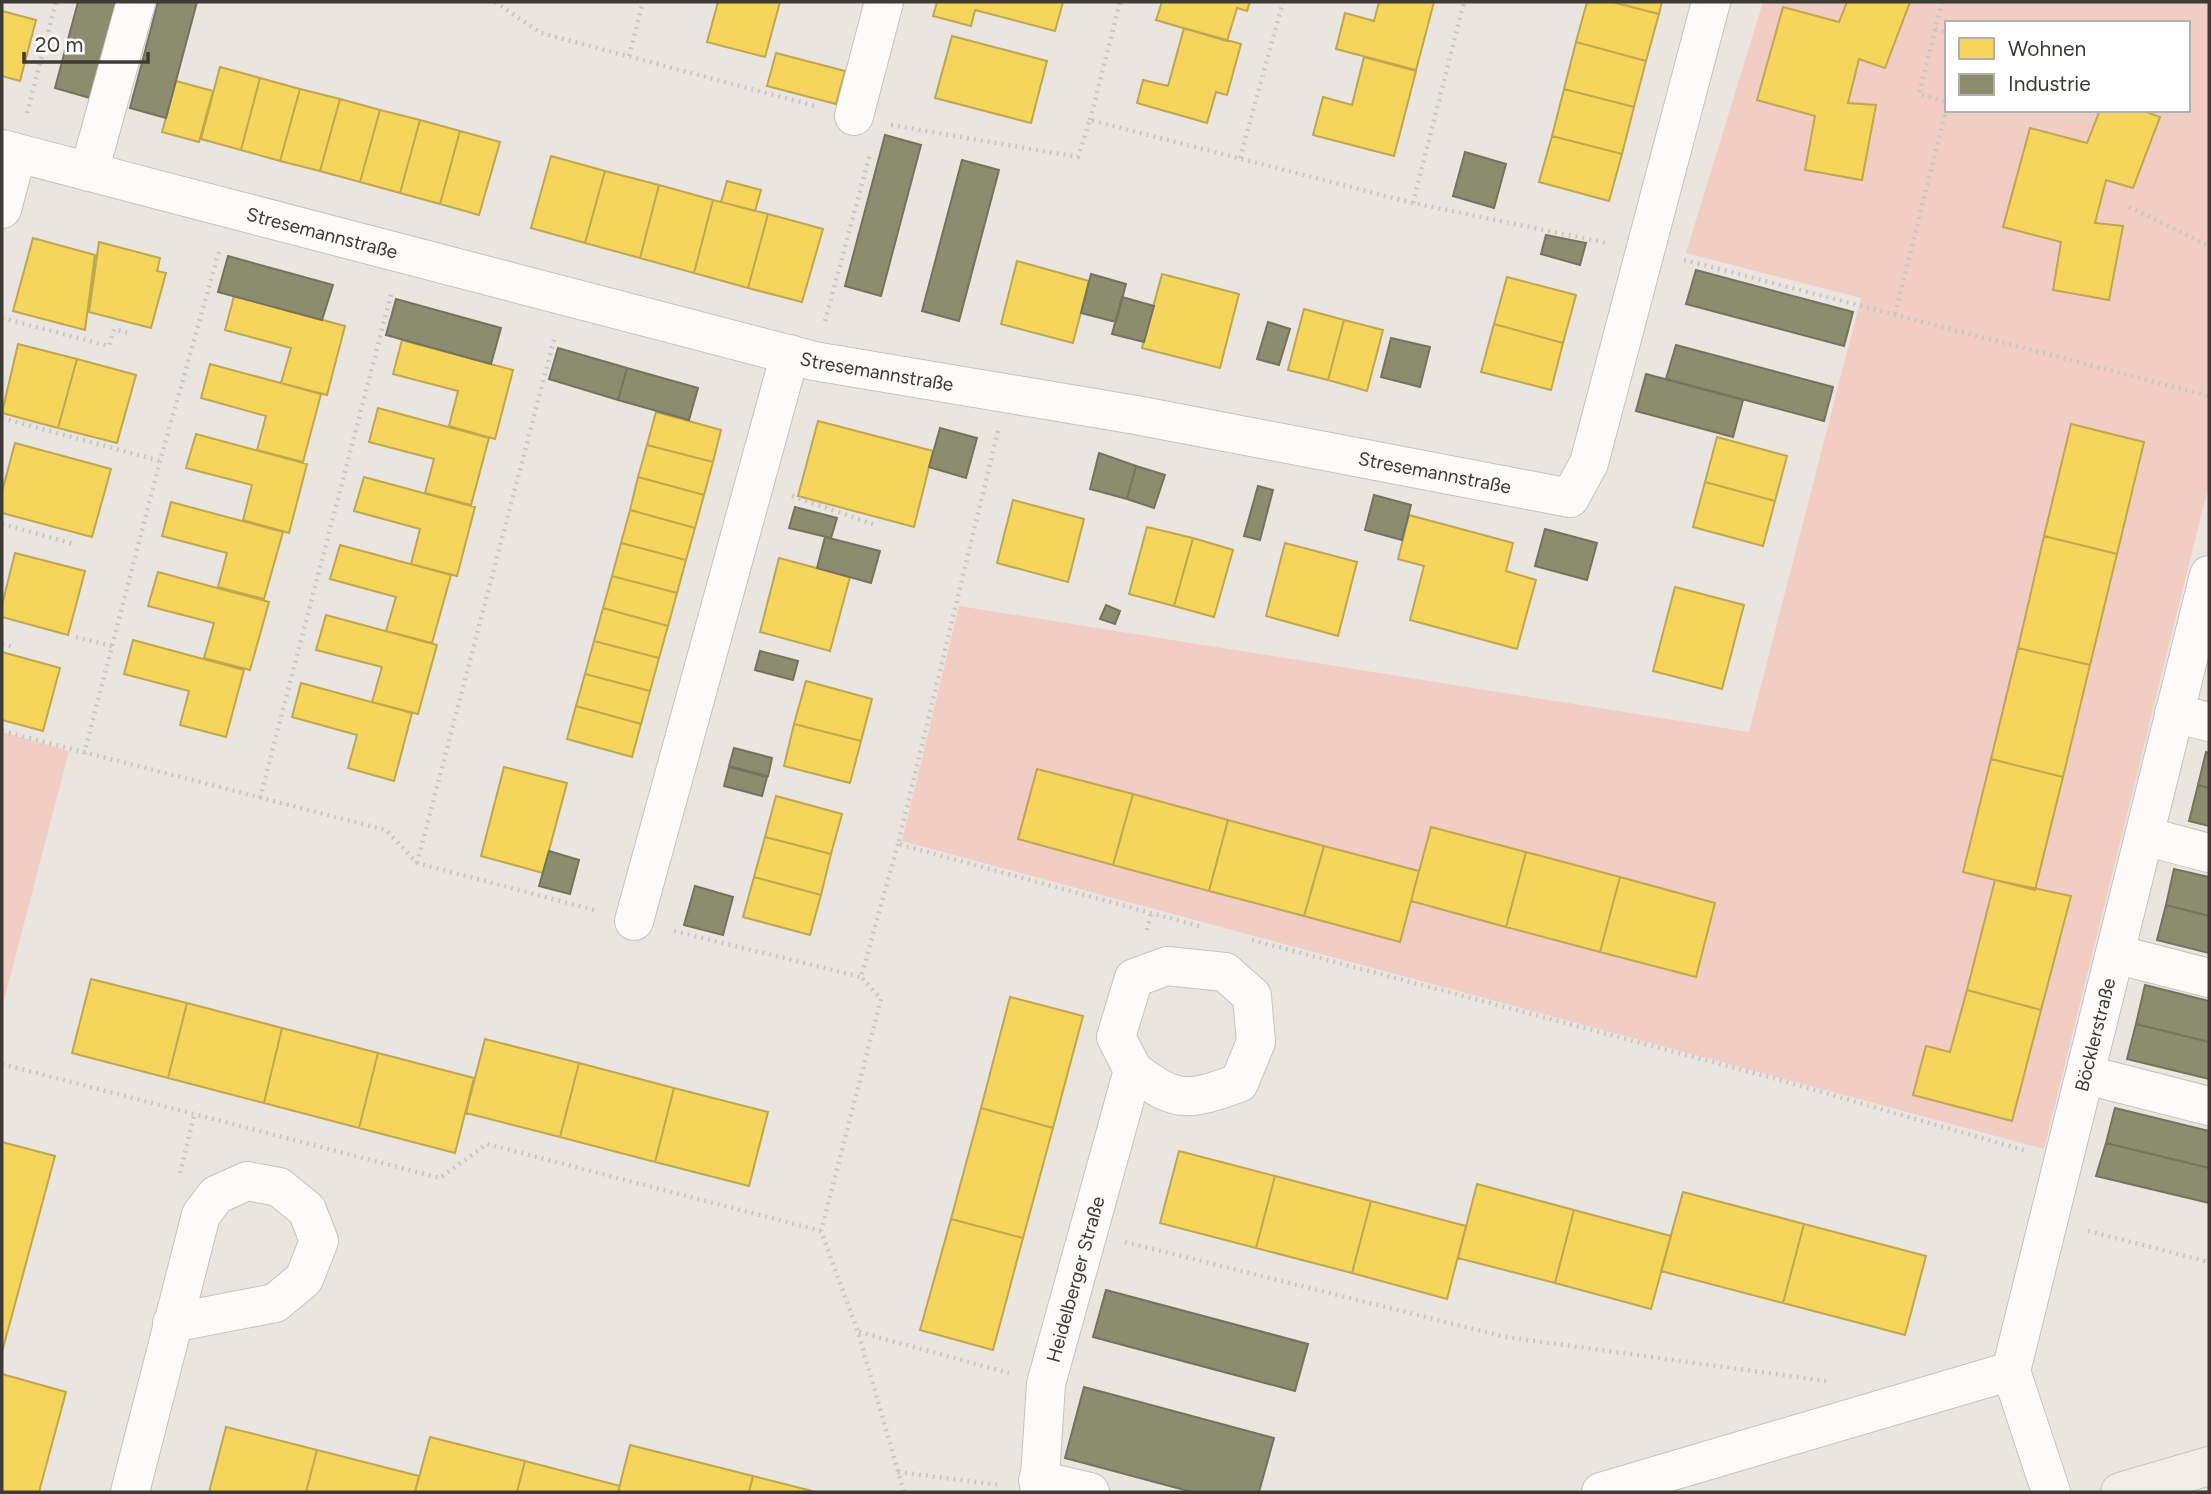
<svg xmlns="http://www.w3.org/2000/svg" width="2211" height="1494" font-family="Figtree,sans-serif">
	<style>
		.green { fill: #f1cdc4; fill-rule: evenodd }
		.homes { fill: #f6d55c; stroke: #bfa650; stroke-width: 2 }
		.industry { fill: #8c8c6e; stroke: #75735d; stroke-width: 2 }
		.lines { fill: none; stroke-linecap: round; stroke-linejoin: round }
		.minor-casing { stroke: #c7c2bd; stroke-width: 40 }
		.major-casing { stroke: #c6c3bf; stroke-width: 40 }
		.path { stroke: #c9c6c3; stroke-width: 4.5; stroke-dasharray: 2 5; stroke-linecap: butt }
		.minor { stroke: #fcfbfa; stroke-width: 38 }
		.major { stroke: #f2ebe6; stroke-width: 38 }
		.labels { text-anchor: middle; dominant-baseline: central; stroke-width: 7; stroke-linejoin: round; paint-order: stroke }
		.street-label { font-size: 19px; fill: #3e3a35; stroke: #fff }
	</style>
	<rect width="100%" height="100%" fill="#eae5de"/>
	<path class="green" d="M1763 2H2209V484L2044 1149 902 841 959 606 1749 732 1861 298 1686 253ZM1947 23H2188V110H1947Z
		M2 732 69 751 2 1008Z"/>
	<path class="homes" d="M718 2H780L765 57 707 42Z
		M937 2H1063L1055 31 975 10 971 26 933 16Z
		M1162 2H1250L1247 11 1237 8 1227 41 1156 20Z
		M1379 2H1434L1416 70 1336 49 1345 13 1374 21Z
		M1587 2H1612L1659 14 1646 61 1576 42Z
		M1612 2H1662L1659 14Z
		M1847 2H1910L1885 68 1859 59 1848 103 1876 105 1862 180 1805 170 1815 116 1757 100 1783 7 1839 22Z
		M2 11 36 20 20 81 2 76Z
		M1184 28 1241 44 1227 95 1216 92 1207 123 1137 103 1143 80 1168 86Z
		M952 36 1047 61 1031 123 935 98Z
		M1576 42 1646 61 1634 107 1564 89Z
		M776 53 845 71 836 104 767 86Z
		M1364 57 1416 71 1394 156 1313 135 1323 97 1352 105Z
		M220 67 260 78 241 150 201 139Z
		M260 78 300 89 280 161 241 150Z
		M176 81 213 91 199 142 162 132Z
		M300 89 340 99 320 171 280 161Z
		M1564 89 1634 107 1622 154 1552 136Z
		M340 99 380 110 360 182 320 171Z
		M380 110 420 120 400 193 360 182Z
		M2100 110H2141L2160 117 2133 188 2106 180 2095 223 2123 226 2109 300 2053 290 2061 242 2003 227 2030 128 2087 143Z
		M420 120 460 131 440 204 400 193Z
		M460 131 500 142 479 215 440 204Z
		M1552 136 1622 154 1609 201 1539 182Z
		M551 156 605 171 585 243 531 228Z
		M605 171 659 185 640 258 585 243Z
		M727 181 761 190 755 211 721 202Z
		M659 185 713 200 694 273 640 258Z
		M713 200 768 214 748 288 694 273Z
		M768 214 823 229 802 302 748 288Z
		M33 238 95 255 85 330 13 311Z
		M99 242 160 258 157 271 166 273 151 328 89 312Z
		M1017 261 1089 281 1073 343 1001 324Z
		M1162 274 1239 294 1220 368 1142 348Z
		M1507 277 1576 295 1563 343 1494 324Z
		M234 296 345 326 327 395 281 383 291 348 225 330Z
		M1304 309 1344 320 1328 380 1288 370Z
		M1344 320 1383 330 1367 391 1328 380Z
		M1494 324 1563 343 1551 390 1481 372Z
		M402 340 513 370 495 439 449 426 458 391 393 374Z
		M18 344 77 359 58 428 2 413Z
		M77 359 136 375 117 443 58 428Z
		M210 364 321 394 303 462 257 450 266 416 201 398Z
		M378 408 489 438 471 505 425 493 434 459 369 442Z
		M656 412 721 430 713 462 647 445Z
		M818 421 933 451 914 527 798 496Z
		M2071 424 2144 442 2117 554 2044 536Z
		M196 434 307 464 289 533 243 520 252 485 186 468Z
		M1717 437 1787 456 1775 501 1705 482Z
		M15 443 111 469 92 537 2 513V492Z
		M647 445 713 462 704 495 638 477Z
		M364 477 475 507 457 576 411 564 420 529 354 511Z
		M638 477 704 495 695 528 630 510Z
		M1705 482 1775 501 1763 546 1693 527Z
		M1013 500 1084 519 1068 582 997 563Z
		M171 502 283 532 264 599 218 587 227 553 162 536Z
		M630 510 695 528 686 560 621 543Z
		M1409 515 1513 543 1506 571 1536 580 1517 649 1410 620 1424 566 1398 559Z
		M1147 527 1193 538 1174 606 1129 594Z
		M2044 536 2117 554 2090 665 2018 648Z
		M1193 538 1233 550 1214 617 1174 606Z
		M621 543 686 560 677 593 612 576Z
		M1285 543 1357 562 1338 636 1266 616Z
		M340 545 451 575 432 643 386 631 396 597 330 579Z
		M15 553 85 571 68 635 2 617V605Z
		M779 558 850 577 830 651 760 632Z
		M158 572 269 602 250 670 204 658 214 623 148 606Z
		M612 576 677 593 668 626 603 608Z
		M1675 587 1744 605 1722 689 1653 671Z
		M603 608 668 626 659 658 594 641Z
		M326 615 437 645 418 714 372 702 382 667 316 650Z
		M133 640 244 670 226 737 180 725 189 691 124 674Z
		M594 641 659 658 650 691 585 674Z
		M2018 648 2090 665 2063 777 1991 759Z
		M2 652 60 668 43 731 2 720Z
		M585 674 650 691 641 724 576 706Z
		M806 681 872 699 861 741 794 724Z
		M301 683 412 713 394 781 348 768 357 735 292 717Z
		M576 706 641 724 632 757 567 739Z
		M794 724 861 741 850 783 784 766Z
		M1991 759 2063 777 2035 890 1963 872Z
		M504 767 567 783 543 873 481 856Z
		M1037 769 1133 794 1113 865 1018 839Z
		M1133 794 1228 820 1209 891 1113 865Z
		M776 796 842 814 831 854 765 837Z
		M1228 820 1324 846 1304 916 1209 891Z
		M1431 827 1526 852 1506 927 1411 901Z
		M765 837 831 854 821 895 754 877Z
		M1324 846 1419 871 1400 942 1304 916Z
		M1526 852 1620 877 1600 952 1506 927Z
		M754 877 821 895 810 935 743 917Z
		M1620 877 1715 903 1696 977 1600 952Z
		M1995 880 2071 896 2041 1010 1967 990Z
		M91 979 187 1003 168 1078 72 1053Z
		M1967 990 2041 1010 2012 1121 1913 1095 1926 1046 1950 1052Z
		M1010 997 1083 1016 1053 1128 981 1108Z
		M187 1003 282 1028 264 1103 168 1078Z
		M282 1028 378 1053 359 1128 264 1103Z
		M485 1039 579 1063 560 1137 466 1113Z
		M378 1053 474 1078 455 1153 359 1128Z
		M579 1063 674 1088 655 1162 560 1137Z
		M674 1088 768 1112 749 1186 655 1162Z
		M981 1108 1053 1128 1023 1238 951 1219Z
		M2 1142 55 1156 2 1352Z
		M1179 1151 1275 1176 1256 1248 1160 1223Z
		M1275 1176 1371 1201 1352 1273 1256 1248Z
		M1477 1184 1574 1210 1555 1283 1458 1258Z
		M1683 1192 1804 1224 1783 1303 1661 1271Z
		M1371 1201 1466 1226 1447 1299 1352 1273Z
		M1574 1210 1671 1236 1651 1309 1555 1283Z
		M951 1219 1023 1238 993 1350 920 1330Z
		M1804 1224 1926 1256 1905 1335 1783 1303Z
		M2 1374 66 1392 39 1492H2Z
		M226 1427 317 1450 306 1492H209Z
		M430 1437 525 1461 517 1492H415Z
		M630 1445 753 1476 749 1492H618Z
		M317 1450 419 1476 415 1492H306Z
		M525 1461 620 1486 618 1492H517Z
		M753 1476 816 1492H749Z"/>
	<path class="industry" d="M78 2H116L90 98 55 88Z
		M158 2H197L166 118 130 108Z
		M885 135 921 145 881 296 845 286Z
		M1465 152 1506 164 1494 208 1453 196Z
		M962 160 999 170 959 321 922 311Z
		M1546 235 1586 243 1580 265 1541 254Z
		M228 256 333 285 322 320 218 292Z
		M1696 270 1853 312 1844 346 1686 304Z
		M1091 274 1126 284 1116 322 1081 313Z
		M1122 297 1154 306 1144 342 1112 334Z
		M396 299 501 328 491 364 386 335Z
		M1268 322 1290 329 1279 365 1257 359Z
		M1391 338 1430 347 1420 387 1381 377Z
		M1676 345 1833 387 1824 421 1666 379Z
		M558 348 627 368 618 400 549 379Z
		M627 368 698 388 689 420 618 400Z
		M1646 374 1743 400 1733 437 1636 411Z
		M940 428 977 438 966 478 929 467Z
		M1099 453 1136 466 1127 499 1090 489Z
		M1136 466 1165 475 1154 508 1127 499Z
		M1258 486 1273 490 1260 540 1244 536Z
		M1374 495 1411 505 1402 540 1365 530Z
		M795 507 837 518 831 538 789 528Z
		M1545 529 1597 543 1587 580 1535 566Z
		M825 537 880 551 871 583 817 568Z
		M1106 605 1120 611 1115 624 1100 619Z
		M760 651 798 661 793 680 755 670Z
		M734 748 772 758 768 776 729 766Z
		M2206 752 2209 753V788L2198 785Z
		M729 767 767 777 762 796 724 786Z
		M2198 785 2209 788V826L2189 821Z
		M549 851 579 860 570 894 539 886Z
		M2174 869 2209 877V916L2166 905Z
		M695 886 733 897 723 935 684 925Z
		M2166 905 2209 916V953L2157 940Z
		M2145 985 2209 1001V1042L2136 1024Z
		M2136 1024 2209 1042V1079L2127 1059Z
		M2115 1108 2209 1131V1168L2106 1143Z
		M2106 1143 2209 1168V1203L2096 1176Z
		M1106 1290 1308 1344 1295 1391 1093 1337Z
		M1084 1387 1274 1438 1259 1492H1192L1065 1458Z"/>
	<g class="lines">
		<defs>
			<g id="minor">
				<path d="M854 116 884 2"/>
				<path id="s1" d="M2 149 814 361 1136 415 1570 498 1589 463 1711 2"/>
				<path d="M89 172 136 2"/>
				<path d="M2 209 17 153"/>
				<path d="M2174 713 2209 722"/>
				<path d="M2144 836 2209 853"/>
				<path d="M634 921 790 354"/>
				<path d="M2115 954 2209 978"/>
				<path d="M2087 1075 2209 1106"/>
				<path d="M1038 1480 1090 1492"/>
				<path d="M130 1492 201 1215 216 1195 247 1181 279 1187 307 1210 319 1241 304 1279 275 1303 172 1323"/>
				<path id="s2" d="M1039 1492 1046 1384 1133 1070 1116 1037 1134 978 1167 966 1225 972 1252 996 1256 1042 1239 1083C1188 1101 1177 1104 1133 1070"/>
				<path d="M1601 1492 2011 1371"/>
				<path id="s3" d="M2051 1492 2011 1371 2209 575"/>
			</g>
			<path id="major" d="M2120 1492 2209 1466"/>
		</defs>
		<use href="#minor" class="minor-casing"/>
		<use href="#major" class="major-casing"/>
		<path class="path" d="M495 2 541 33 815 106
			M1942 2 1919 94 1947 102
			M1935 29 1947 33
			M629 56 643 2
			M27 113 56 2
			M1090 120 1120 2
			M891 125 1078 157 1090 120 1413 203 1607 243
			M1240 158 1283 2
			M1413 203 1464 2
			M2129 207 2209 246
			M1684 260 2209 396
			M1895 314 1947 106
			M2 318 109 346 114 329 132 334
			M825 321 870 154
			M2 418 160 461
			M998 431 898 844 1199 926
			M792 496 873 524
			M2 524 74 544
			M76 637 112 646
			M2 644 14 647
			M2 731 386 830 417 863 594 910
			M84 754 160 461 220 248
			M260 798 392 291
			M898 844 861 977 881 999 821 1231 858 1332 904 1492
			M417 863 555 336
			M1147 930 1151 913
			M674 931 861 977
			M1252 940 1773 1078 2027 1151
			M2 1064 440 1178 487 1144 821 1231
			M180 1173 194 1116
			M2088 1231 2209 1262
			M1125 1242 1506 1337 1826 1381
			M859 1332 1009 1373
			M898 1472 1000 1485"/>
		<use href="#minor" class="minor"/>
		<use href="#major" class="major"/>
	</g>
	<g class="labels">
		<g class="street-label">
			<text stroke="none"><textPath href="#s1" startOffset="331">Stresemannstraße</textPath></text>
			<text stroke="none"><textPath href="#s1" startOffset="903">Stresemannstraße</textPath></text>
			<text stroke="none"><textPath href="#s1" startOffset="1470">Stresemannstraße</textPath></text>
			<text stroke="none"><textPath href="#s3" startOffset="474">Böcklerstraße</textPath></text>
			<text stroke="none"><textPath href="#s2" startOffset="217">Heidelberger Straße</textPath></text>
		</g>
	</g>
	<rect width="2211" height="1494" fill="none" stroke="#3e3a35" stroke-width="7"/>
	<rect x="1945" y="21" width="245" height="91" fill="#ffffff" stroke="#b2b0ae" stroke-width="2"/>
	<rect x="1959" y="38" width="35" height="21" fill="#f6d55c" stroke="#b2b0ae" stroke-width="2"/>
	<text x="2008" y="56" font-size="21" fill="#3e3a35">Wohnen</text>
	<rect x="1959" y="74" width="35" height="21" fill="#8c8c6e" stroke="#b2b0ae" stroke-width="2"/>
	<text x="2008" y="91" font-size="21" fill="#3e3a35">Industrie</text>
	<path d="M24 52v10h124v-10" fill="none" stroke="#3e3a35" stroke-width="3.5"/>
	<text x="35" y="52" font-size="21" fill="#3e3a35" stroke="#ffffff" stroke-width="5" paint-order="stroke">20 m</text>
</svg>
